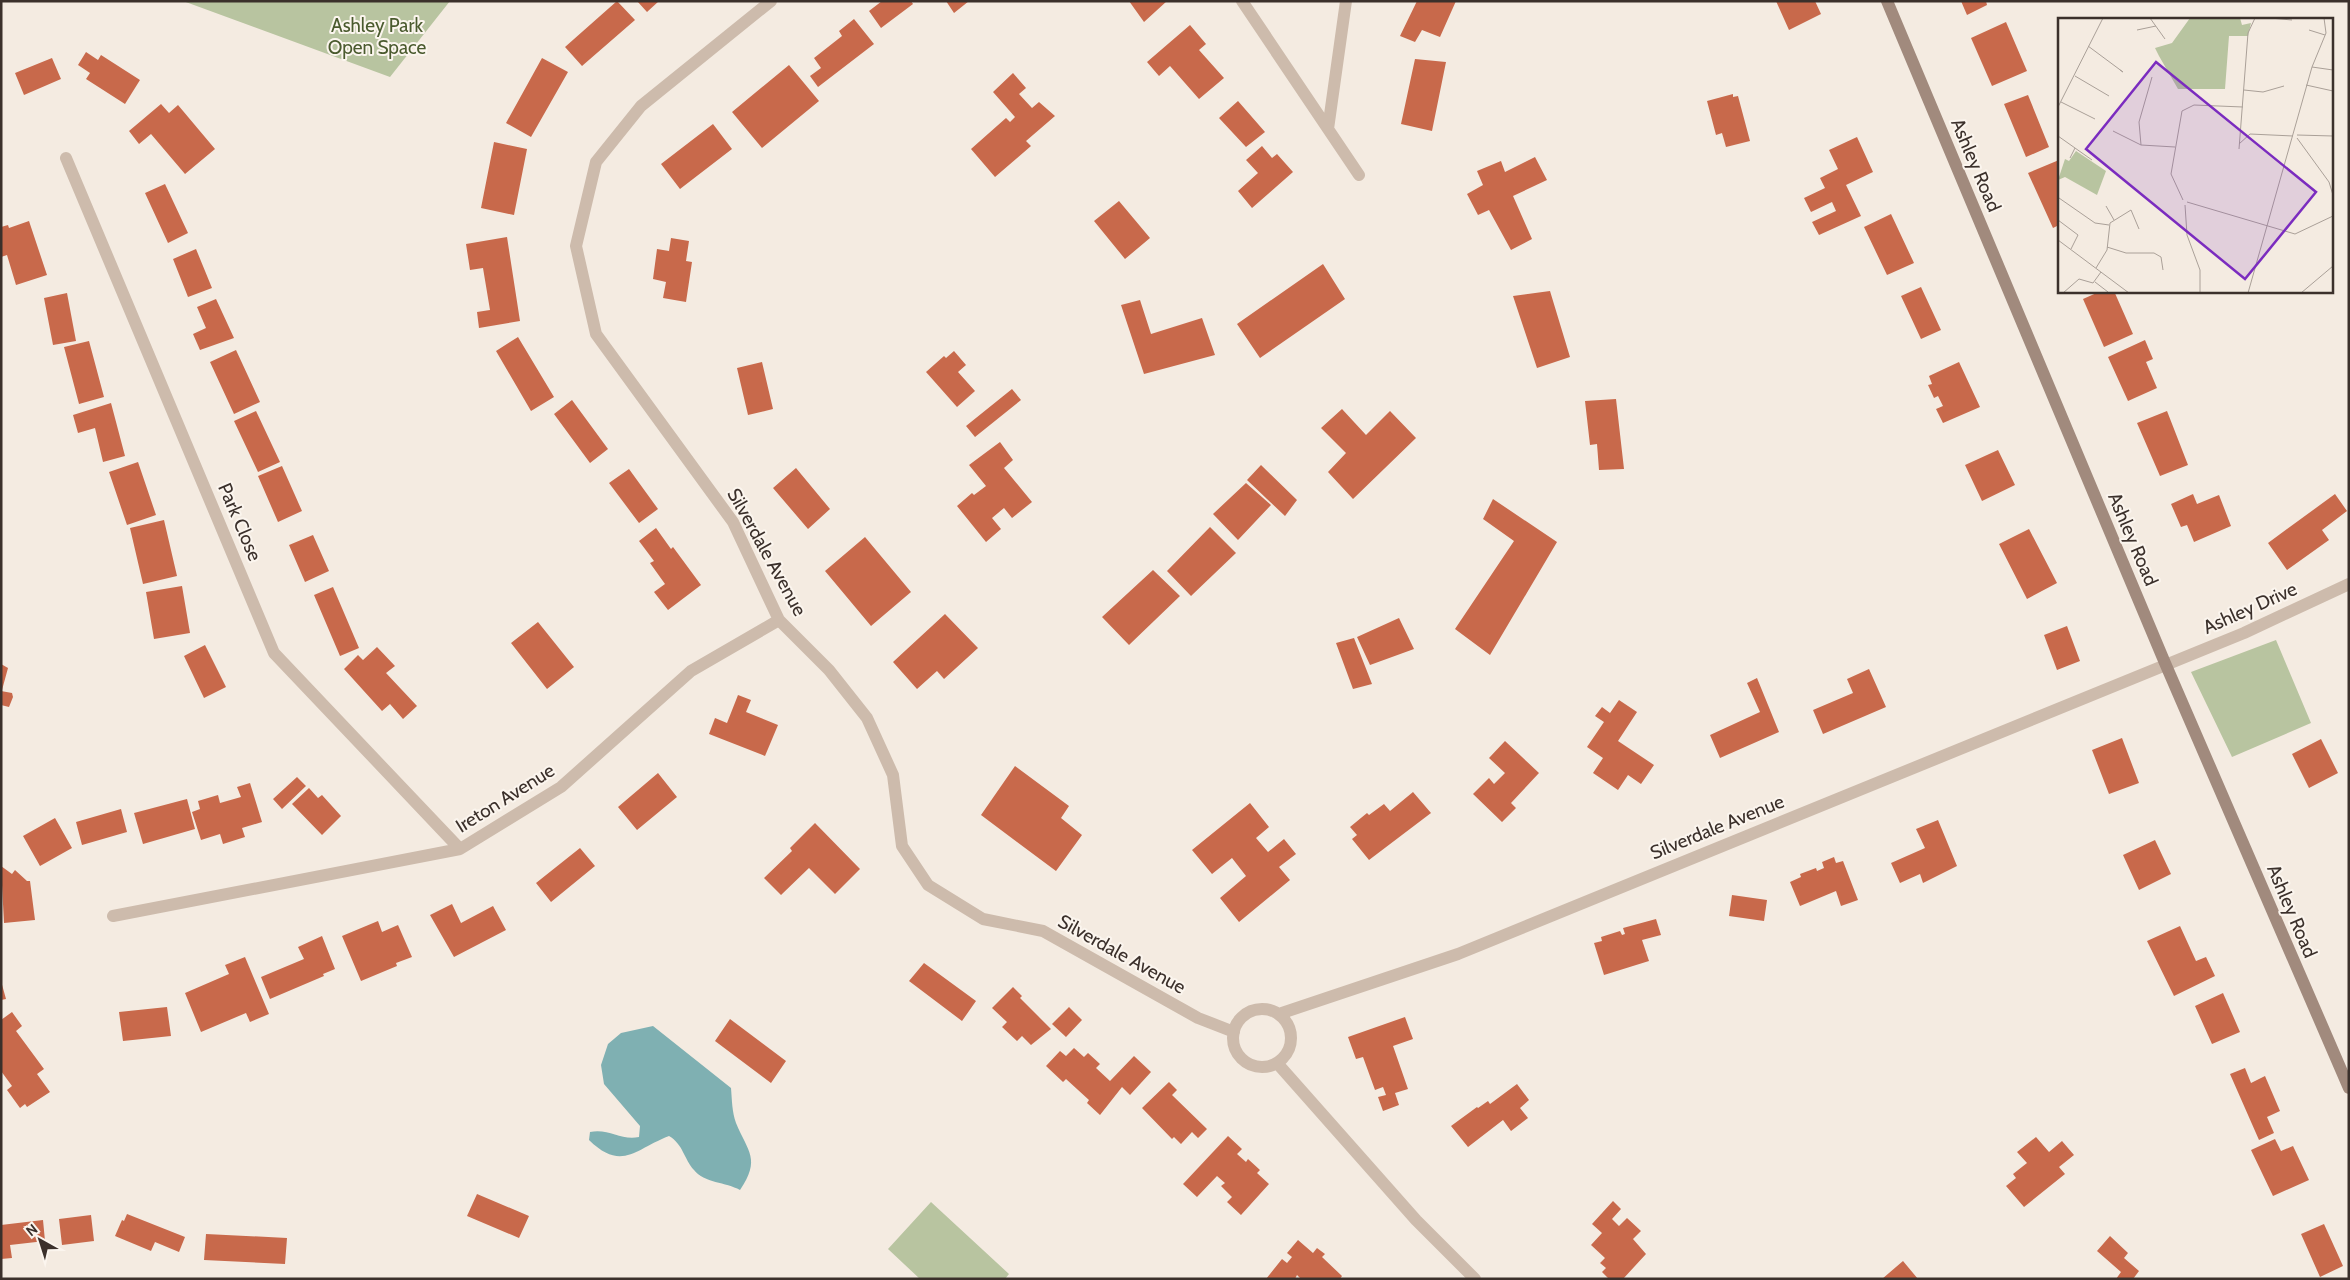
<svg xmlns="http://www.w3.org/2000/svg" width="2350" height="1280" font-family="Cabin,sans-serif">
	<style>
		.green { fill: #b8c4a0 }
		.water { fill: #7fb0b2 }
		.building { fill: #c8694b }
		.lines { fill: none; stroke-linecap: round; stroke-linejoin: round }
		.street { stroke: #cdbbac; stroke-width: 12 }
		.secondary { stroke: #a18a7d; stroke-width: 12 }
		.labels { text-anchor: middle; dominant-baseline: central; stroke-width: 4; stroke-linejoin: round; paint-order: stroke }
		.park-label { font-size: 19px; fill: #4a5a2e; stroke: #fbf5ee }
		.street-label { font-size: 19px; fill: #3b302b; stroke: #fbf5ee }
		.inset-road { fill: none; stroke: #aaa098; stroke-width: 1 }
		.view { fill: #7b2cbf; fill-opacity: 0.15; stroke: #7b2cbf; stroke-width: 2.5 }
		.inset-edge { fill: none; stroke: #3b302b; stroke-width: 2.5 }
	</style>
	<rect width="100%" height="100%" fill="#f4ebe1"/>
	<path class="green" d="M183 1H450L390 77Z
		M2276 640 2311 723 2232 757 2191 672Z
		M931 1202 1009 1274 1005 1279H920L888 1249Z"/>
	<path class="water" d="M653 1026 731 1088C732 1100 732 1112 736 1123 748 1152 761 1159 740 1190 726 1182 704 1183 694 1170 684 1159 683 1144 669 1136 635 1149 622 1172 589 1140L590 1132C609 1128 621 1141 639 1137L640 1126 604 1084 601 1065 608 1044 621 1033Z"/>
	<path class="building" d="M617 1 635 20 582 66 565 47Z
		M637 1H659L647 12Z
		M882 1H911L913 4 881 28 869 11Z
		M946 1H969L954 13Z
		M1129 1H1167L1144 22Z
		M1417 1H1456L1440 37 1422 30 1415 42 1400 36Z
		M1776 1H1815L1821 14 1789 30Z
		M1961 1H1986L1987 5 1967 15Z
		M854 19 874 44 818 87 810 76 821 68 814 58 842 36 839 31Z
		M2006 22 2027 71 1992 86 1971 38Z
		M1190 25 1206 44 1199 50 1224 78 1199 99 1170 66 1159 76 1147 62Z
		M86 52 98 60 101 55 140 80 125 104 86 79 90 73 78 65Z
		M52 58 61 79 24 95 15 73Z
		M542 58 568 72 531 137 506 123Z
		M1415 59 1446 62 1432 131 1401 124Z
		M789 65 819 101 762 148 732 112Z
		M1013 73 1026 88 1019 94 1032 108 1039 102 1055 116 1026 141 1031 146 995 177 971 149 1006 118 1010 122 1015 117 993 92Z
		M1733 94V97L1738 96 1750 141 1726 147 1722 133 1716 135 1707 101Z
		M2028 95 2049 147 2026 157 2004 104Z
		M1238 101 1265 132 1246 147 1219 118Z
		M161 104 169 113 178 105 215 149 185 174 151 134 139 144 129 131Z
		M713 124 732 149 680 189 661 164Z
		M1857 137 1873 172 1846 185 1861 216 1819 235 1812 222 1836 211 1832 202 1811 212 1804 198 1825 188 1820 178 1838 169 1829 150Z
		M494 142 527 149 514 215 481 208Z
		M1262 146 1272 158 1277 154 1293 172 1252 208 1238 191 1258 173 1246 160Z
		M1535 157 1547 180 1513 196 1532 239 1511 250 1489 210 1478 215 1467 194 1483 185 1477 171 1501 161 1505 172Z
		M2059 160V225L2053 228 2028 173Z
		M165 184 188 233 168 243 145 193Z
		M1119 201 1150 238 1125 259 1094 221Z
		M1891 214 1914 263 1887 275 1864 227Z
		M29 221 47 275 16 285 7 255 1 257V227L8 225 9 228Z
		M507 237 520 321 479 328 477 312 490 310 483 268 470 270 466 244Z
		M671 238 689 241 686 261 692 262 686 302 663 298 666 282 653 279 657 249 669 251Z
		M196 249 212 288 188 297 173 259Z
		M1323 264 1345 299 1260 358 1237 324Z
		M1921 287 1941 330 1921 339 1901 296Z
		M1550 291 1570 357 1537 368 1513 296Z
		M2101 291H2114L2133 334 2104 347 2083 299Z
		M67 293 76 341 53 345 44 298Z
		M216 299 234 338 200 350 193 334 206 328 197 307Z
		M1140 300 1151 334 1202 318 1215 355 1144 374 1121 305Z
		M518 337 554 397 531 411 496 351Z
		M2145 340 2153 359 2146 362 2157 388 2128 401 2108 357Z
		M89 341 104 397 79 404 64 347Z
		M236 350 260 402 234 414 210 362Z
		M954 351 966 365 958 372 975 391 957 407 926 372 944 356 946 358Z
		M762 362 773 409 748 415 737 368Z
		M1959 362 1980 407 1943 423 1936 409 1943 406 1938 396 1934 398 1928 385 1932 384 1929 376Z
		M1012 389 1021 400 975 437 966 426Z
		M1616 399 1624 469 1599 470 1597 444 1590 445 1585 401Z
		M572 400 608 449 590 463 554 414Z
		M111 403 125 456 103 462 95 428 78 433 73 415Z
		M1342 409 1366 435 1390 411 1416 438 1353 499 1328 472 1346 453 1321 428Z
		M256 411 280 462 258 472 234 421Z
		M2167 411 2188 465 2160 476 2137 423Z
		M1000 442 1013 460 1004 468 1032 502 1012 518 1004 508 992 518 1001 529 986 542 957 506 972 493 974 495 986 486 969 465Z
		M1998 450 2015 485 1982 501 1965 465Z
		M138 462 156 515 127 525 109 472Z
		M1261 465 1297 500 1285 516 1247 480Z
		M282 466 302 511 278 522 258 476Z
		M796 468 830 509 808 529 773 488Z
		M629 469 658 509 639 523 609 483Z
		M1246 483 1271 505 1238 540 1213 514Z
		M2193 494 2197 504 2219 495 2231 526 2194 542 2187 525 2181 527 2171 504Z
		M2335 494 2347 511 2322 530 2329 540 2287 570 2268 543Z
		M1493 499 1557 542 1490 655 1455 629 1514 541 1483 519Z
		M164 520 177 576 143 584 130 528Z
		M1210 527 1236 553 1191 596 1167 571Z
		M656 528 671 549 673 547 701 585 668 610 654 592 665 584 650 563 654 561 639 541Z
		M2029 529 2057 583 2027 599 1999 544Z
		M313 535 329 571 305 582 289 545Z
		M865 537 911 592 871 626 825 571Z
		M1153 570 1180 596 1129 645 1102 617Z
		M182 586 190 633 154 639 146 592Z
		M333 587 359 648 340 656 314 595Z
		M945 614 978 648 944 679 937 671 917 689 893 662Z
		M1399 618 1414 649 1370 665 1357 637Z
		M538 622 574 667 547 689 511 643Z
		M2067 626 2080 661 2057 670 2044 635Z
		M1354 638 1372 684 1353 689 1336 643Z
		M205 645 226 687 204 698 184 656Z
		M377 647 395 666 386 673 417 706 403 719 390 704 382 711 344 669 358 655 363 660Z
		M1 664 8 668 2 690H1Z
		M1869 669 1886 707 1823 734 1813 710 1853 693 1847 679Z
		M1757 678 1779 732 1720 758 1710 735 1760 712 1747 683Z
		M1 691 12 693 13 697 9 707 1 705Z
		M738 695 751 700 746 712 778 725 765 756 709 734 715 718 727 723Z
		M1619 700 1637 712 1618 741 1654 765 1641 784 1628 775 1618 790 1593 773 1603 758 1587 747 1604 722 1595 716 1602 707 1610 713Z
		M2122 738 2139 783 2109 794 2092 750Z
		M2321 739 2338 773 2309 788 2292 754Z
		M1505 741 1539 773 1511 803 1516 808 1502 822 1473 794 1489 778 1494 784 1505 773 1489 758Z
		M1015 766 1069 806 1061 818 1082 835 1056 871 981 815Z
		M658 773 677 797 637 830 618 807Z
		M297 777 306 786 282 809 273 799Z
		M250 783 262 822 242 828 245 837 223 844 220 834 201 840 192 812 200 809 198 801 218 795 220 803 241 797 237 787Z
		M309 788 318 798 322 795 341 816 322 835 292 804Z
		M1413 792 1431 813 1369 860 1352 839 1357 835 1350 827 1367 813 1369 815 1384 804 1390 811Z
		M187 799 195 829 143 844 134 813Z
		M1250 803 1269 827 1256 838 1268 852 1284 839 1296 854 1279 867 1290 880 1239 922 1220 898 1246 876 1232 858 1212 874 1192 850Z
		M121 809 127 832 82 845 76 822Z
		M55 818 72 848 40 866 23 836Z
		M1938 820 1957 866 1923 883 1920 874 1900 883 1891 863 1925 848 1916 829Z
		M815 823 860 869 835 894 809 868 781 895 764 878 792 851 790 848Z
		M2155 840 2171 874 2139 890 2123 855Z
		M580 848 595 866 551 902 536 883Z
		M1834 857 1836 863 1843 861 1858 900 1841 906 1836 891 1800 906 1790 882 1801 877 1800 874 1816 868 1817 871 1824 868 1822 862Z
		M1 866 12 874 15 870 27 881H30L35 920 4 923Z
		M1732 895 1767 900 1764 921 1729 916Z
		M452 904 461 923 493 906 506 930 454 957 430 915Z
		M1656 919 1661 935 1642 940 1649 961 1604 975 1594 943 1602 941 1601 937 1620 931 1622 935 1625 934 1623 928Z
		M378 921 382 932 398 925 412 957 396 963 397 966 361 981 342 936Z
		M2180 926 2196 961 2206 957 2215 976 2174 996 2147 941Z
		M322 936 335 969 323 974 324 976 270 999 261 977 304 959 298 947Z
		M245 957 269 1014 250 1022 246 1013 201 1032 185 993 229 974 225 965Z
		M924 963 976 1001 962 1021 909 981Z
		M1 981 6 999 1 1000Z
		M1013 987 1022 996 1020 998 1051 1029 1031 1045 1022 1036 1017 1041 1002 1027 1007 1022 992 1008Z
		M2223 993 2240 1032 2212 1044 2195 1006Z
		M167 1007 171 1036 123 1041 119 1012Z
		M1069 1007 1082 1020 1066 1037 1052 1024Z
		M12 1012 22 1026 16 1031 44 1069 37 1074 50 1092 27 1107 25 1104 20 1108 7 1090 12 1086 1 1071V1020Z
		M1405 1017 1413 1039 1393 1046 1408 1089 1395 1093 1399 1105 1383 1111 1378 1097 1386 1095 1383 1087 1375 1090 1363 1057 1356 1059 1348 1037Z
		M730 1019 786 1061 771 1083 715 1041Z
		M1074 1048 1084 1057 1088 1053 1100 1064 1096 1068 1110 1081 1134 1056 1151 1072 1130 1095 1122 1087 1100 1115 1087 1103 1089 1100 1066 1079 1063 1082 1046 1066 1060 1051 1066 1056Z
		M2245 1068 2251 1083 2265 1076 2280 1111 2267 1117 2274 1133 2259 1140 2230 1074Z
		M1169 1082 1177 1090 1172 1095 1207 1129 1198 1138 1192 1132 1181 1144 1174 1137 1172 1139 1142 1108Z
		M1517 1084 1529 1100 1520 1108 1528 1118 1511 1131 1503 1120 1468 1147 1451 1126 1477 1107 1478 1108 1488 1101 1490 1104Z
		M1228 1136 1242 1149 1237 1154 1246 1162 1248 1159 1260 1170 1257 1173 1269 1184 1241 1215 1227 1202 1232 1197 1221 1186 1225 1183 1217 1176 1197 1197 1183 1184Z
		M2036 1137 2049 1152 2062 1141 2074 1155 2059 1167 2065 1174 2024 1207 2006 1186 2016 1178 2013 1174 2027 1163 2017 1152Z
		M2275 1139 2281 1151 2293 1146 2309 1180 2273 1196 2251 1150Z
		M477 1194 529 1216 519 1238 467 1216Z
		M1613 1201 1621 1209 1612 1219 1619 1226 1627 1218 1641 1231 1633 1239 1646 1254 1623 1279H1609L1602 1272 1606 1268 1600 1263 1605 1258 1591 1245 1602 1233 1592 1224Z
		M127 1214 185 1237 179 1252 155 1242 151 1251 115 1236 122 1220 124 1221Z
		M91 1215 94 1241 62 1245 59 1219Z
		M43 1220 45 1241 10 1245 12 1258 1 1259V1225Z
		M2324 1224 2343 1266 2320 1277 2301 1234Z
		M206 1234 287 1238 285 1264 204 1260Z
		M2110 1236 2128 1253 2124 1258 2139 1271 2133 1279H2116L2121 1272 2097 1251Z
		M1298 1240 1313 1253 1317 1248 1325 1254 1322 1257 1342 1276 1340 1279H1301L1297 1275 1295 1279H1266L1282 1259 1287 1263 1292 1257 1287 1253Z
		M1903 1261 1918 1279H1882Z"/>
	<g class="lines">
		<path class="street" d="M771 1 641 106 596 162 576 246 596 334 733 522 779 620 829 670 867 718 893 775 902 846 928 885 983 919 1043 931 1198 1018 1234 1032
			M1242 1 1359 175
			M1328 129 1346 1
			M66 158 274 653 460 849
			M113 916 460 849 561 787 691 671 779 620
			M1233 1038a29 29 0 1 1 58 0a29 29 0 1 1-58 0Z
			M1279 1014 1458 954 2244 633 2349 584
			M1277 1063 1416 1220 1475 1279"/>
		<path class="secondary" d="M1887 1 2165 663 2349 1088"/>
	</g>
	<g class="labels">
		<g class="park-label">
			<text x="377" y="25">Ashley Park<tspan x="377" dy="22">Open Space</tspan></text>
		</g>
		<g class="street-label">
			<text transform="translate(1976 165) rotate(67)">Ashley Road</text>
			<text transform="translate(240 522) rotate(67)">Park Close</text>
			<text transform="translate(2133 539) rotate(67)">Ashley Road</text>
			<text transform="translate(767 552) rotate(61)">Silverdale Avenue</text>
			<text transform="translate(2250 608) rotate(-24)">Ashley Drive</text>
			<text transform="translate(505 798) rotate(-32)">Ireton Avenue</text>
			<text transform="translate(1717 827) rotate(-22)">Silverdale Avenue</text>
			<text transform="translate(2292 911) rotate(67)">Ashley Road</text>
			<text transform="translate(1122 954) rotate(29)">Silverdale Avenue</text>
		</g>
	</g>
	<g transform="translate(2058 18)">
		<rect width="275" height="275" fill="#f4ebe1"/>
		<path d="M132 0H182L184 7 193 5 190 18H171L167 71H120L101 38 97 30 114 25ZM18 133 48 153 39 177 7 159 0 162 7 141 11 143Z" fill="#b8c4a0"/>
		<path class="inset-road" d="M92 0 107 21M212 0 234 2M79 12 98 8M251 12 267 17M30 28 65 54 62 52M254 49 275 52M17 58 51 78M248 67 275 73M186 72 205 74 226 68M3 84 37 101M0 89 45 0M55 113 83 127 117 129M239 117 275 118M0 118 17 130M239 120 271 164 275 177M181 126 192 116 235 118M83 127 81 104 94 59M181 131 190 15 197 0M12 140 17 130 34 142M1 180 37 205 51 207M125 182 113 156 124 93 136 87 185 89M129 184 237 216 275 198M127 187 129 217 142 252V275M48 188 56 202M0 202 20 217 13 231M0 222 71 275M49 229 68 235H96L103 239 105 252M38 250 49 232 52 205 73 192 81 211M37 264 50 274M5 275 21 261 35 265 43 254M190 275 254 49 268 15 266 0M243 275 275 248"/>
		<path class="view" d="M98 44 258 174 187 261 28 131Z"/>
		<rect width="275" height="275" class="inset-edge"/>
	</g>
	<rect width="2350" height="1280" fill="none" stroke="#3b302b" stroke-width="5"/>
	<g transform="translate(40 1240) rotate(321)" stroke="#fbf5ee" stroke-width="4" paint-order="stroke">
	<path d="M0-4L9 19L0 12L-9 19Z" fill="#3b302b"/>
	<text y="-8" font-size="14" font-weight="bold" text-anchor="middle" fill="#3b302b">N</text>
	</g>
</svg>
